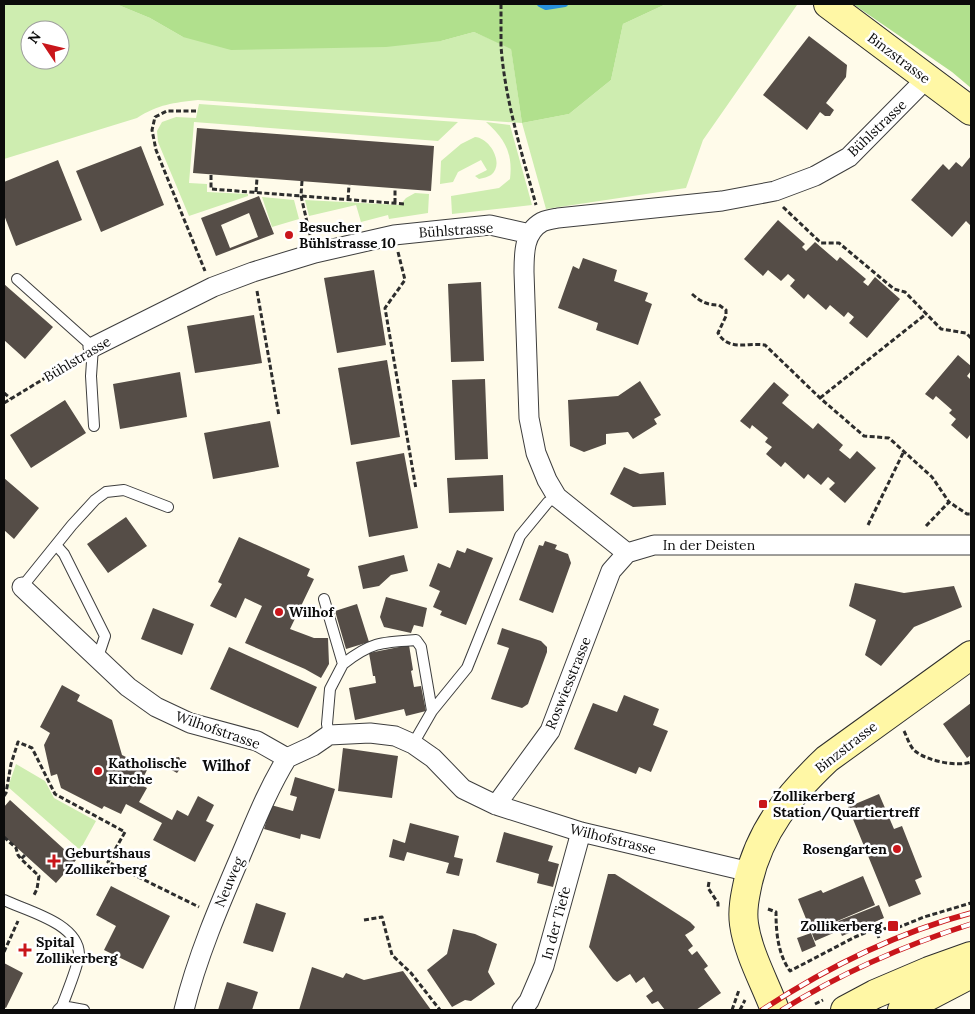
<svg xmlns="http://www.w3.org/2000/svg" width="975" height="1014" font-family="Lora,serif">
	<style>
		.green { fill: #ceedb0; fill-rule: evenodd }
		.forest { fill: #b1e08d }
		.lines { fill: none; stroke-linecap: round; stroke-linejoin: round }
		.stream { stroke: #2890db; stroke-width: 6 }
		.building { fill: #554d47; fill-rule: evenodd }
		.service-casing { stroke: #3e3e3e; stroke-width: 12 }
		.minor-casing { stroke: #3e3e3e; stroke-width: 21 }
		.secondary-casing { stroke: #2d2d2d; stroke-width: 30 }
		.path { stroke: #2d2d2d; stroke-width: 3; stroke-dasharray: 5 2.5; stroke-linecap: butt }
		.service { stroke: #fff; stroke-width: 10 }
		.minor { stroke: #fff; stroke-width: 19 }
		.secondary { stroke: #fff7a5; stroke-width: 28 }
		.rail-casing { stroke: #c9161b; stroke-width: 5.5 }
		.rail { stroke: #fff; stroke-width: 4; stroke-dasharray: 11; stroke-linecap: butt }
		.poi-dot { fill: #c9161b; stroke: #fff; stroke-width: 2 }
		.labels { text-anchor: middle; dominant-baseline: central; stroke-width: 5; stroke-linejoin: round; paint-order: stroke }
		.street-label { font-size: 14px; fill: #0b0b0b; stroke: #fff }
		.poi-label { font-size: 14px; font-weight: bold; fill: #0b0b0b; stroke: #fff; text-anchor: start }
		.neighbourhood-label { font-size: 15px; font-weight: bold; fill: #0b0b0b; stroke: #fff }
	</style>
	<rect width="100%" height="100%" fill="#fffbea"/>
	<path class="green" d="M4 4H116L150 18 183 37 441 41 474 32 511 48 522 123 569 114 611 80 623 24 666 4H795L797 5 703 140 686 188 546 209 522 123 198 100C173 103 159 104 137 118L4 159ZM30 30H60V60H30Z
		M199 104 458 122 438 141 194 122 189 183 207 184V192L248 194V196L189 216 158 142 157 131 162 122 176 117 196 118Z
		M486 122 510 125 532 205 452 214 451 196 499 188 510 179C513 153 505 139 486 122Z
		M475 137C490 138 505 164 491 175 488 177 483 178 479 179L475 176 487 170 481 160 458 172 453 182 440 184 441 161 461 144Z
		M415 193 429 194 428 213 389 219 388 215 361 222 356 205 309 216 305 200 400 205 406 198Z
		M262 197 294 200 299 219 272 227Z
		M16 764 45 781 54 798 96 821 80 850 8 787Z"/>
	<path class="forest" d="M116 4H666L623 24 611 80 569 114 522 123 511 49 474 32 441 41 386 47 231 50 183 37 150 18Z
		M853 4H971V88L952 72Z"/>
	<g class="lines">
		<path class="stream" d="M540 4 546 7 565 4"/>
	</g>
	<path class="building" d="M809 36 847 65 846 77 826 103 834 110 830 116H825L820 112 807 130 763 95Z
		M197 128 434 146 431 191 193 173Z
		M141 146 164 205 101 232 76 171Z
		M971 156V226L966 221 952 237 911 200 943 164 949 170 956 162 962 167Z
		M58 160 82 220 16 246 4 215V182Z
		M259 196 274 234 216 256 201 218ZM249 213 258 237 230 248 221 225Z
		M778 220 805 244 802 247 806 251 815 242 837 261 840 257 866 279 863 282 868 286 875 277 900 299 867 338 849 323 854 317 848 312 844 317 830 305 826 310 808 294 804 299 790 286 795 280 788 274 781 281 768 270 763 276 744 259Z
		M583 258 617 270 614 281 648 293 645 301 652 304 638 345 596 330 598 323 558 308 573 266 579 269Z
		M374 270 386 345 337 353 324 278Z
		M481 282 484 361 451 362 448 284Z
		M4 284 53 327 25 359 4 340Z
		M254 315 262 363 195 373 187 326Z
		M958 355 971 366V371L967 376 971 380V436L970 435 967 439 951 425 956 419 949 413 952 410 936 396 933 400 925 394Z
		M387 360 400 437 351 445 338 368Z
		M180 372 187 417 120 429 113 384Z
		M485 379 488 459 455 460 452 380Z
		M640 381 661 415 654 419 657 424 633 439 628 432 606 434V444L584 452 570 446 568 400 618 396Z
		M774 382 789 395 782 403 813 429 818 423 843 445 839 450 850 459 857 451 876 468 845 503 829 489 835 483 828 477 821 485 808 474 804 479 785 462 781 467 766 454 772 447 765 442 768 438 752 425 750 429 740 421Z
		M65 400 86 433 31 468 10 435Z
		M270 421 279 467 213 479 204 433Z
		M404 453 418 528 369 537 356 462Z
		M624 467 640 474 664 472 666 505 633 507 610 494Z
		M503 475 504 511 449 513 447 478Z
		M4 478 39 508 14 539 4 530Z
		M126 517 147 546 108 573 87 544Z
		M239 537 310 569 307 576 314 579 290 629 314 638H328L329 664 321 678 305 669 245 643 262 606 245 598 236 618 210 606 222 584 218 582Z
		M545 541 557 545 555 549 568 554 571 563 553 613 519 600 539 545 543 546Z
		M467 548 493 558 466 625 440 615 442 611 433 607 440 591 429 586 438 563 450 568 457 550 465 553Z
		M404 555 408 571 391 575 379 586 363 589 358 566Z
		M855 583 904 593 954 586 962 607 914 627 881 666 865 655 876 620 849 606Z
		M386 597 427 608 423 627 414 625 411 633 384 627 380 617Z
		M357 604 369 642 346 649 335 611Z
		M153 608 194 624 182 655 141 639Z
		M502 628 541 641 547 647V652L528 704 522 708 491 699 509 648 497 644Z
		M409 645 413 670 411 671 414 687 421 686 426 711 406 716 404 709 355 720 349 688 376 683 375 676H373L369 653Z
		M229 647 317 687 298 728 210 689Z
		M62 685 80 695 77 701 112 720 122 755 148 768 140 784 147 788 139 802 172 820 177 810 188 816 198 796 214 805 206 821 214 825 195 862 153 840 162 823 126 804 121 814 104 806 102 809 61 788 57 774 51 776 44 745 50 733 40 727Z
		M624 695 659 709 653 725 668 731 651 772 639 767 636 774 574 749 593 703 617 712Z
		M971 703V755L967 758 943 724Z
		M343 748 398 756 392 798 338 791Z
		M179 757 183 765 177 773 168 768 169 758Z
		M295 777 335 789 320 839 301 834 300 839 264 829 271 805 293 811 297 797 290 795Z
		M879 794 894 829 902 826 922 877 915 880 921 894 889 907 848 807Z
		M10 800 76 860 56 883 4 836V807Z
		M410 823 459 836 454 857 463 859 459 876 446 873 449 863 407 852 404 861 389 857 393 839 405 843Z
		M504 832 553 846 548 861 559 864 553 887 537 883 539 874 496 862Z
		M608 874H615L690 922 695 927 693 930 685 935 693 946 688 950 692 955 697 951 708 966 704 969 721 993 696 1010H665L658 1001 652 1004 646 996 653 991 644 977 636 983 630 974 617 982 613 979 589 947Z
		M863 876 875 905 835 922 838 931 815 941 798 899 821 890 823 893Z
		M111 886 170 916 143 969 104 950 116 926 96 915Z
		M256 903 286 913 273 952 243 943Z
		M879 905 884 918 842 936 836 922Z
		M453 929 475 934 497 944 488 972 495 984 471 1001 465 1000 452 1007 427 970 447 954Z
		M811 933 816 946 802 952 797 938Z
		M4 963 23 973 6 1008 4 1007Z
		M312 967 343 978 346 973 364 980 403 971 431 1010H299Z
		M227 982 258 992 252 1010H218Z"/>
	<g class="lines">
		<defs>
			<path id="service" d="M17 279 93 347 91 376 94 426
				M56 545 64 554 105 636 97 660
				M22 587 72 525 95 500 106 492 124 490 168 507
				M324 599 343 664 330 689 327 724 329 735
				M343 664C371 642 382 642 416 640L421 647 432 711
				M413 744 432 711 467 668 520 536 548 502 557 497
				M4 900C27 911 78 923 79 954 79 964 66 995 62 1006
				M58 1010 62 1006 84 1010"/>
			<path id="minor" d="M93 347 213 287 253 272 315 253 394 235 490 225 530 234
				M627 553 557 497 547 480 536 453 529 418 524 272C524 253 524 232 542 222 547 220 553 219 558 218L722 201 775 191 815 176 849 157 927 78
				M627 553 654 545H971
				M22 587 128 687 156 707 190 723 257 741 287 758
				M287 758 313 746 329 735 370 733 395 736 413 744 433 758 463 789 496 805 581 832 750 872
				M496 805 550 731 611 571 627 553
				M184 1010C197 957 219 906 241 855 255 822 268 789 287 758
				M522 1010 529 1001 544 966 581 832"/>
			<path id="secondary" d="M828 4 971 111
				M775 1010C765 983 748 953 744 924 742 910 745 896 748 882 760 830 789 795 827 759L971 655
				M845 1010 875 994 929 971 971 956
				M902 1010 971 974"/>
		</defs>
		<use href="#service" class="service-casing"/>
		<use href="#minor" class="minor-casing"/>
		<use href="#secondary" class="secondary-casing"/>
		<path class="path" d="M501 4C501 18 501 32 501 46 505 101 522 153 536 205
			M196 111H167L155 117 152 130 156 150 205 271
			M211 175V189L405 204
			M302 181 301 196 310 235
			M256 192 257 178
			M348 200 349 185
			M395 203V188
			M783 207 821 243H839L894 289 905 292 941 329 966 333 971 338
			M398 252 405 280 385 308 416 489
			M257 291 279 416
			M692 294C701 302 707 305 719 305L726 310V316L718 333C729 352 748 342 765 345L820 398 864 436 889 438 932 477 949 502
			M4 393 10 398
			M820 398 926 314
			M4 403 78 358
			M868 525 904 451
			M926 526 949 502 967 514H971
			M904 731C907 737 910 747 915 751 927 761 957 767 971 762
			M4 796 6 793 11 764 18 742 32 748 55 794 125 832 108 862 199 907
			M4 837 16 848 18 855 21 859
			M25 855 21 859 39 876 37 889 33 897
			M709 882 708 888 718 903V907
			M768 909 776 912C776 933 778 954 790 971L855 937 875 929 897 928 924 917 971 903
			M364 920 382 917 392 955 411 973 440 1010
			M875 929 879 938
			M4 952 18 921
			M815 1004 823 1000
			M732 1010 739 990
			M740 1010 745 1000"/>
		<use href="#service" class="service"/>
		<use href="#minor" class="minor"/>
		<use href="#secondary" class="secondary"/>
		<defs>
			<path id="rail" d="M762 1010C826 968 896 933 971 913
				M782 1010C841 973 905 945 971 924"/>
		</defs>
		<use href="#rail" class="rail-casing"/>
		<use href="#rail" class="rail"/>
	</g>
	<g class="poi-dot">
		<circle cx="289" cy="235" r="5"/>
		<circle cx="279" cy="612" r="5"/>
		<circle cx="98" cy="771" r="5"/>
		<rect x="758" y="799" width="10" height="10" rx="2.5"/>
		<circle cx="897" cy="849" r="5"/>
		<path d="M51.5 853.5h5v5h5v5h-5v5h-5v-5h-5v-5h5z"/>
		<rect x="887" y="920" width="12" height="12" rx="2.5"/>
		<path d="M22.5 942.5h5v5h5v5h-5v5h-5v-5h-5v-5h5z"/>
	</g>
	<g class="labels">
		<g class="street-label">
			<text transform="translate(899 58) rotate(37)">Binzstrasse</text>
			<text transform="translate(877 128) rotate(-44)">Bühlstrasse</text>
			<text transform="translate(456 230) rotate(-4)">Bühlstrasse</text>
			<text transform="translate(77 359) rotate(-31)">Bühlstrasse</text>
			<text x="709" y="545">In der Deisten</text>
			<text transform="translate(568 683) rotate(-68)">Roswiesstrasse</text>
			<text transform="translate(218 730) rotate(19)">Wilhofstrasse</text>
			<text transform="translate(846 747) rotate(-38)">Binzstrasse</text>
			<text transform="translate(613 839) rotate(14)">Wilhofstrasse</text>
			<text transform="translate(229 882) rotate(-67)">Neuweg</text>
			<text transform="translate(556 923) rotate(-75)">In der Tiefe</text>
		</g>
		<g class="poi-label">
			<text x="299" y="227">Besucher<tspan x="299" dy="16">Bühlstrasse 10</tspan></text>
			<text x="289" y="612">Wilhof</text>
			<text x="108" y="763">Katholische<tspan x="108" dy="16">Kirche</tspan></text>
			<text x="773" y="796">Zollikerberg<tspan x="773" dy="16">Station/Quartiertreff</tspan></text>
			<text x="887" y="849" text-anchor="end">Rosengarten</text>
			<text x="65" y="853">Geburtshaus<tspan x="65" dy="16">Zollikerberg</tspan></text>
			<text x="882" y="926" text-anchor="end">Zollikerberg</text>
			<text x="36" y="942">Spital<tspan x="36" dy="16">Zollikerberg</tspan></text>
		</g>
		<g class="neighbourhood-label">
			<text x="226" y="765">Wilhof</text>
		</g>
	</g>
	<rect width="975" height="1014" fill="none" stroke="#0b0b0b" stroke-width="10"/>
	<g transform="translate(45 45) rotate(305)"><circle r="24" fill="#ffffff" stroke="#9d9d9d"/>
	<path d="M0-4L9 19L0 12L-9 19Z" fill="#c9161b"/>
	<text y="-8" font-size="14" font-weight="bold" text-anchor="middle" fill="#0b0b0b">N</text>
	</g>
</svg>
